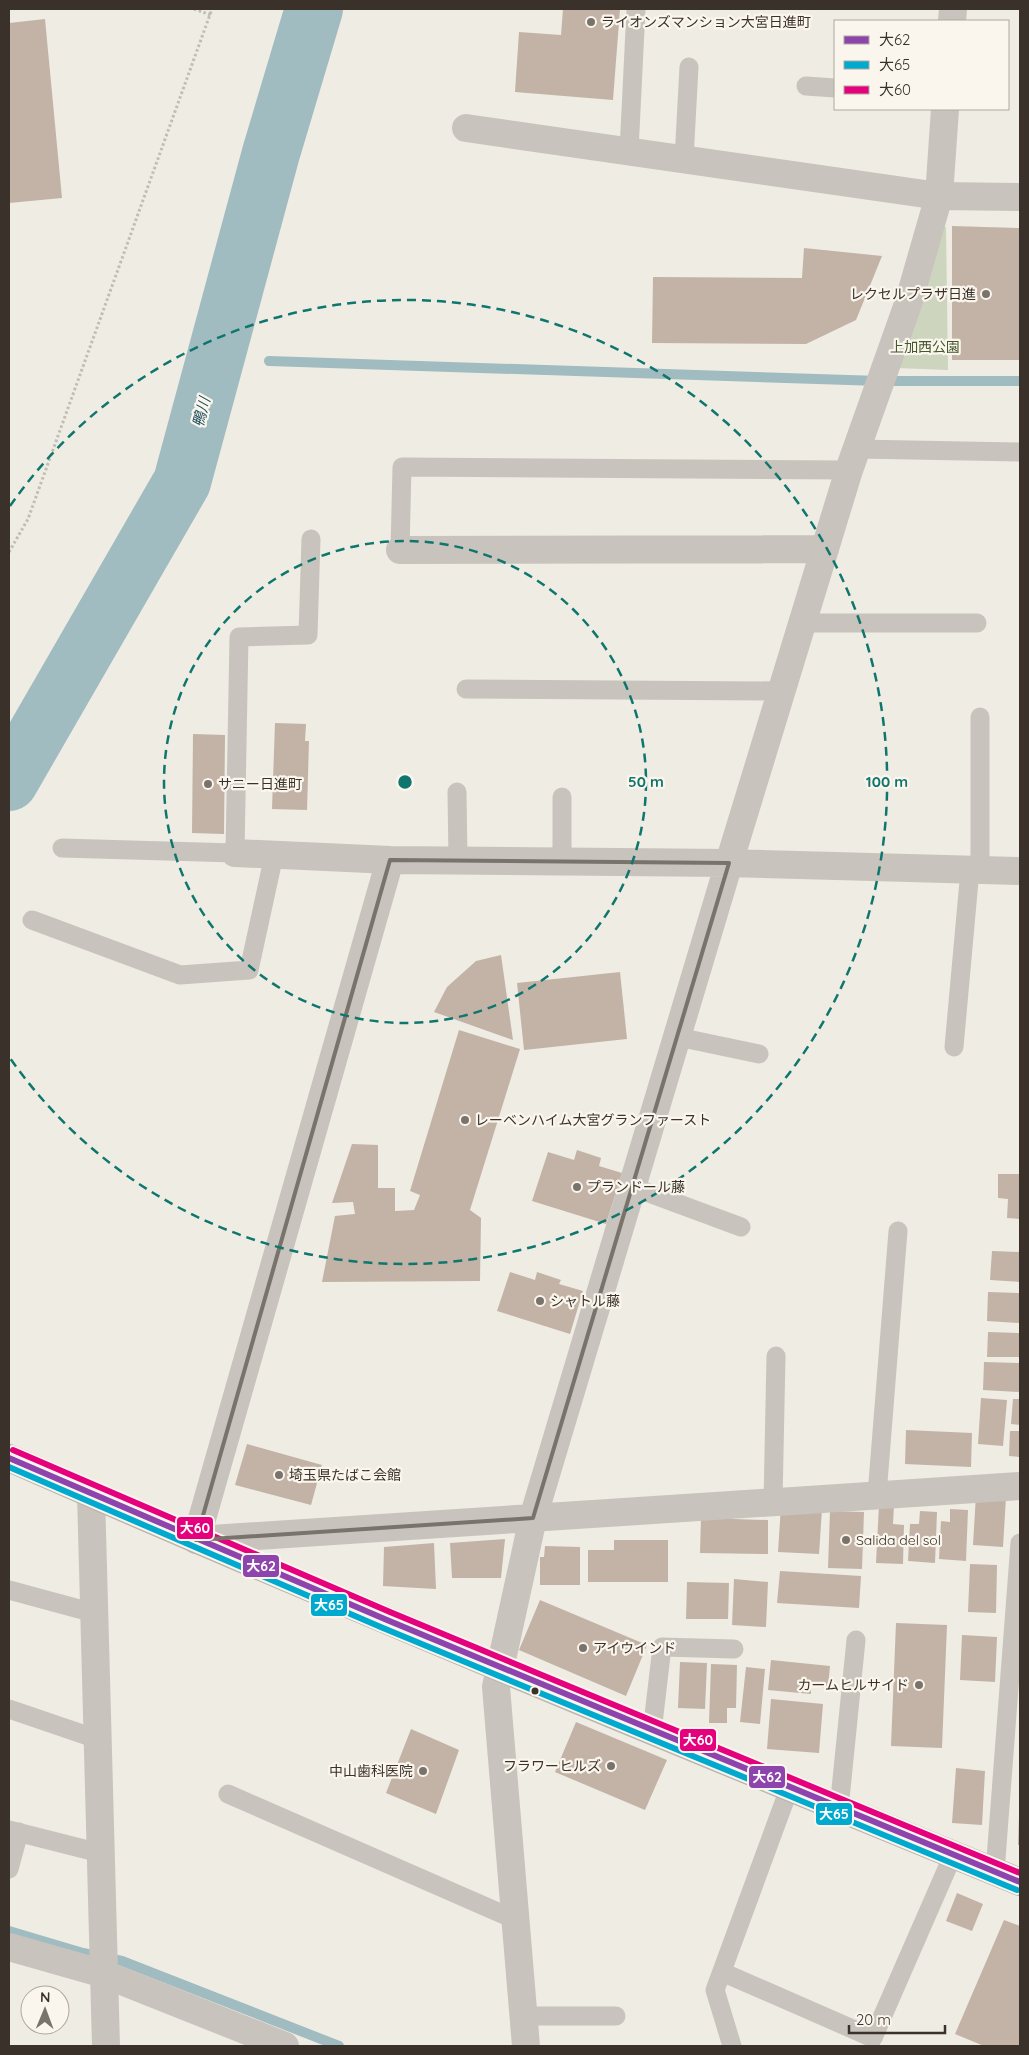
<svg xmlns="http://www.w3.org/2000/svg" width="1029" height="2055" font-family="Quicksand,'Noto Sans JP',sans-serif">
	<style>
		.green { fill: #cdd5be }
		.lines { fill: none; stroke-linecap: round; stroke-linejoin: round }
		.stream { stroke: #a0bcc0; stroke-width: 10 }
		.river { stroke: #a0bcc0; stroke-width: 58 }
		.building { fill: #c2b3a6 }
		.path { stroke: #c1bcb5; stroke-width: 3; stroke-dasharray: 2.5 2.5; stroke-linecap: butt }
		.service { stroke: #c8c4bd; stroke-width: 19 }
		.minor { stroke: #c8c4bd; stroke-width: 28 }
		.secondary { stroke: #b9b4ad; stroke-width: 28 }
		.bus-1-casing { stroke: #fbf6ed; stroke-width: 10 }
		.bus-2-casing { stroke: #fbf6ed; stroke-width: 10 }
		.bus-3-casing { stroke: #fbf6ed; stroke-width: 10 }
		.bus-1 { stroke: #8e44ad; stroke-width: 6 }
		.bus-2 { stroke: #00a9ce; stroke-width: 6 }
		.bus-3 { stroke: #e5007d; stroke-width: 6 }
		.marked { fill: none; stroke: #79736b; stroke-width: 4; stroke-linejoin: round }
		.ring { fill: none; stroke: #0f766e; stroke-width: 2.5; stroke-dasharray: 9 6 }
		.poi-dot { fill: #79736b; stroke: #fbf6ed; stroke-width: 2 }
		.bus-dot { fill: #3a322a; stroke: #fbf6ed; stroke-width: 2 }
		.labels { text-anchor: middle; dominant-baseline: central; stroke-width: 4.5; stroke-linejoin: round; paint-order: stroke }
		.poi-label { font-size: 14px; fill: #3a322a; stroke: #fbf6ed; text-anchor: start }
		.park-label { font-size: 14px; fill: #42592e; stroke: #fbf6ed }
		.water-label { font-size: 15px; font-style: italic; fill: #1f4f5c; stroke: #fbf6ed }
		.centre { fill: #0f766e; stroke: #fbf6ed; stroke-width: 2.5 }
		.ring-label { font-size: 15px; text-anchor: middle; font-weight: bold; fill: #0f766e; stroke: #fbf6ed; stroke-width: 4.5; stroke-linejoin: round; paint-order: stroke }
		.line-badge { stroke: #fbf6ed; stroke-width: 2 }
		.badge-label { font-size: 14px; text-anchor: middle; font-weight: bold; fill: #fff }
	</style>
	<rect width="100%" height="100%" fill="#efece4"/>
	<path class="green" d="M937 226 946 227 948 370 896 368Z"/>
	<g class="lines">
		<path class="stream" d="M269 361 880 381H1020
			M9 1931 83 1953 122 1961 339 2046"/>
		<path class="river" d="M9 782 182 482 271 153 314 9"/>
	</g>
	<path class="building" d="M563 9H620L613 100 515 92 519 32 561 35Z
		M45 19 62 198 9 203V23Z
		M952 226 1020 228V360H952Z
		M804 248 882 256 856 320 806 344 652 343 653 277 802 278Z
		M275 723 306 724 305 741H309L307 810 272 809Z
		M193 734 225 735 224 834 192 833Z
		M501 955 513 1040 434 1012 447 987 476 961Z
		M620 972 627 1039 524 1050 517 983Z
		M459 1030 520 1049 470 1210 481 1218 480 1281 322 1282 335 1216 355 1214 353 1202 332 1203 352 1144 378 1145V1188H395V1211L414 1210 420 1195 410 1191Z
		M577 1150 601 1158 599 1166 622 1173 606 1224 532 1201 548 1152 574 1160Z
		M998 1174H1020V1219L1007 1218 1008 1199 998 1198Z
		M992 1251 1020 1252V1282L990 1280Z
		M510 1272 535 1280 537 1272 561 1280 559 1284 583 1291 570 1334 497 1311Z
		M988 1292 1020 1293V1323L987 1321Z
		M988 1332 1020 1333V1357H987Z
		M984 1362 1020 1363V1392L983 1390Z
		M981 1398 1007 1400 1003 1446 978 1444Z
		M1013 1399H1020V1425L1011 1424Z
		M906 1430 972 1433 971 1467 905 1464Z
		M1010 1431H1020V1457L1009 1456Z
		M247 1444 322 1465 311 1505 235 1485Z
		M976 1495 1006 1497 1003 1547 973 1545Z
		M879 1505H894L893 1524 904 1525 903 1564 876 1563Z
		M781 1506 822 1509 819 1554 778 1552Z
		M950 1509 968 1510 966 1561 939 1559 941 1521 950 1522Z
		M830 1511 864 1512 862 1569 828 1568Z
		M920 1511 937 1512 935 1563 908 1561 910 1524H919Z
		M701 1518 768 1520V1554L700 1553Z
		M505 1539 501 1578H452L450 1543Z
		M614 1540H668V1582H588V1550H614Z
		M434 1543 436 1589 383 1586 384 1547Z
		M545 1546 580 1547V1585H540V1557H544Z
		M970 1564 997 1565 996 1613 968 1612Z
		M780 1571 861 1576 859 1608 777 1603Z
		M734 1579 768 1582 766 1627 732 1625Z
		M687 1582 729 1583 728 1619H686Z
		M540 1600 647 1645 626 1696 519 1650Z
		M896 1623 947 1625 942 1748 891 1746Z
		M962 1635 997 1637 995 1682 960 1680Z
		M771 1660 830 1666 828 1688 811 1686V1694L768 1690Z
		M680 1662 707 1663 705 1709 678 1708Z
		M711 1664 737 1665 736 1708H727V1723H709Z
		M746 1667 765 1669 760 1724 740 1722Z
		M771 1699 823 1704 819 1753 767 1749Z
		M576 1722 667 1760 645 1810 555 1772Z
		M411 1729 459 1750 436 1814 386 1793Z
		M956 1768 985 1771 982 1825 952 1823Z
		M1019 1816H1020V1845H1018Z
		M957 1893 983 1904 972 1931 946 1921Z
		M1004 1920 1020 1926V2046H984L955 2034Z"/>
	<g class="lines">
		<path class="path" d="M194 9 211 15
			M9 552 28 519 212 9"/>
		<path class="service" d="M806 86 835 88
			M629 151 636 9
			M684 159 689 67
			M858 449 1020 452
			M400 550 402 467 849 470
			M803 623H977
			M466 689 782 691
			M457 792 458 860
			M62 848 235 853 239 637 308 635 311 539
			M562 861V797
			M980 870V717
			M32 920 180 975 249 970 274 855
			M678 1037 759 1054
			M954 1047 970 870
			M633 1187 741 1227
			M877 1495 898 1231
			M773 1502 776 1356
			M9 1590 94 1613
			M9 1709 97 1739
			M652 1732 662 1647 734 1649
			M228 1794 516 1920
			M839 1809 856 1640
			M9 1830 100 1853
			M9 1869 19 1832
			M995 1872 1020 1543
			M722 1972 873 2038 953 1855
			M524 2016H616
			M732 2046 715 1990 789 1789"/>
		<path class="minor" d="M952 21 953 9
			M466 128 939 196 1020 197
			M400 550 825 549
			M235 853 390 860 729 863 1020 871
			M390 860 196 1540 1020 1486
			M91 1494 106 2046
			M9 1947 104 1974 285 2046
			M526 2046 496 1687 533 1518 729 863 849 470 908 304 939 196 945 109"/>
		<path class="secondary" d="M9 1458C343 1605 682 1744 1020 1882"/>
		<defs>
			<path id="bus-1" d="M9 1458 387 1620 1020 1882"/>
			<path id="bus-2" d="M9 1467 383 1628 1017 1890"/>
			<path id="bus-3" d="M13 1450 390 1612 1020 1873"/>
		</defs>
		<use href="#bus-1" class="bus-1-casing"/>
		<use href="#bus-2" class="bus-2-casing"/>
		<use href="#bus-3" class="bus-3-casing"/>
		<use href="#bus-1" class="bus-1"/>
		<use href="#bus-2" class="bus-2"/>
		<use href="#bus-3" class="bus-3"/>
	</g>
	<path class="marked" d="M390 860 729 863 533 1518 196 1540Z"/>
	<g class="ring">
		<circle cx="405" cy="782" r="241"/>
		<path d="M10 506A482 482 0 1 1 10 1058"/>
	</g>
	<g class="poi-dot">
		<circle cx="591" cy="22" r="5"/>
		<circle cx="986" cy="294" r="5"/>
		<circle cx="208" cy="784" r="5"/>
		<circle cx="465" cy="1120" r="5"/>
		<circle cx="577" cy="1187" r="5"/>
		<circle cx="540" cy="1301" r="5"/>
		<circle cx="279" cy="1475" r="5"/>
		<circle cx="846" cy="1540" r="5"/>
		<circle cx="583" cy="1648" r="5"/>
		<circle cx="919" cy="1685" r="5"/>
		<circle cx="611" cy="1766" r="5"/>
		<circle cx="423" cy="1771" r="5"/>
	</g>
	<circle class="bus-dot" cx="535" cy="1691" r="4.5"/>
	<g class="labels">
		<g class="poi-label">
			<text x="601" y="22">ライオンズマンション大宮日進町</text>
			<text x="976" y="294" text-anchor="end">レクセルプラザ日進</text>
			<text x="218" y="784">サニー日進町</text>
			<text x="475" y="1120">レーベンハイム大宮グランファースト</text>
			<text x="587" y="1187">プランドール藤</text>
			<text x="550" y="1301">シャトル藤</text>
			<text x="289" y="1475">埼玉県たばこ会館</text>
			<text x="856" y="1540">Salida del sol</text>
			<text x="593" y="1648">アイウインド</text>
			<text x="909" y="1685" text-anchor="end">カームヒルサイド</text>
			<text x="601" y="1766" text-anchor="end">フラワーヒルズ</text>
			<text x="413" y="1771" text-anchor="end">中山歯科医院</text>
		</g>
		<g class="park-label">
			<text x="925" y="347">上加西公園</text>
		</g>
		<g class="water-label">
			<text transform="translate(201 412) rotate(-75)">鴨川</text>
		</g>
	</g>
	<circle cx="405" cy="782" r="8" class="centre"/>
	<g class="ring-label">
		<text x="646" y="787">50 m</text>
		<text x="887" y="787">100 m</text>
	</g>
	<g class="line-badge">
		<rect x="176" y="1516" width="38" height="24" rx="5" fill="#e5007d"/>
		<rect x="242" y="1554" width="38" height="24" rx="5" fill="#8e44ad"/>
		<rect x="310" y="1593" width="38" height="24" rx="5" fill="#00a9ce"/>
		<rect x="679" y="1728" width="38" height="24" rx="5" fill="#e5007d"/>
		<rect x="748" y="1765" width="38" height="24" rx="5" fill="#8e44ad"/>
		<rect x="815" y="1802" width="38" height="24" rx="5" fill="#00a9ce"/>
	</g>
	<g class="badge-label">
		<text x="195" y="1533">大60</text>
		<text x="261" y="1571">大62</text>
		<text x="329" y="1610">大65</text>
		<text x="698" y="1745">大60</text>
		<text x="767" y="1782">大62</text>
		<text x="834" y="1819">大65</text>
	</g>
	<rect width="1029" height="2055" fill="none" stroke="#3a322a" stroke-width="20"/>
	<rect x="834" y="20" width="175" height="90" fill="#fbf6ed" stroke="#aea89f"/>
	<rect x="844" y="36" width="25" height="8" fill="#8e44ad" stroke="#aea89f"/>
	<text x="879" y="45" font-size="15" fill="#3a322a">大62</text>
	<rect x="844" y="61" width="25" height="8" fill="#00a9ce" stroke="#aea89f"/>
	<text x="879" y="70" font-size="15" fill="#3a322a">大65</text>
	<rect x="844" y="86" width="25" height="8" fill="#e5007d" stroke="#aea89f"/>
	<text x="879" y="95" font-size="15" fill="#3a322a">大60</text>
	<g transform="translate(45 2010) rotate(1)"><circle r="24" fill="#fbf6ed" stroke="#aea89f"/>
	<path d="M0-4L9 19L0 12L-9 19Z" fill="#79736b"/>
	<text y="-8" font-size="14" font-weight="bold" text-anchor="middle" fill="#3a322a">N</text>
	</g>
	<path d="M849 2025v8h96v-8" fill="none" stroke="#3a322a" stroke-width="2.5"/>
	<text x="856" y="2025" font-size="15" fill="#3a322a" stroke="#fbf6ed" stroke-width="4" paint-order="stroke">20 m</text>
</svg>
